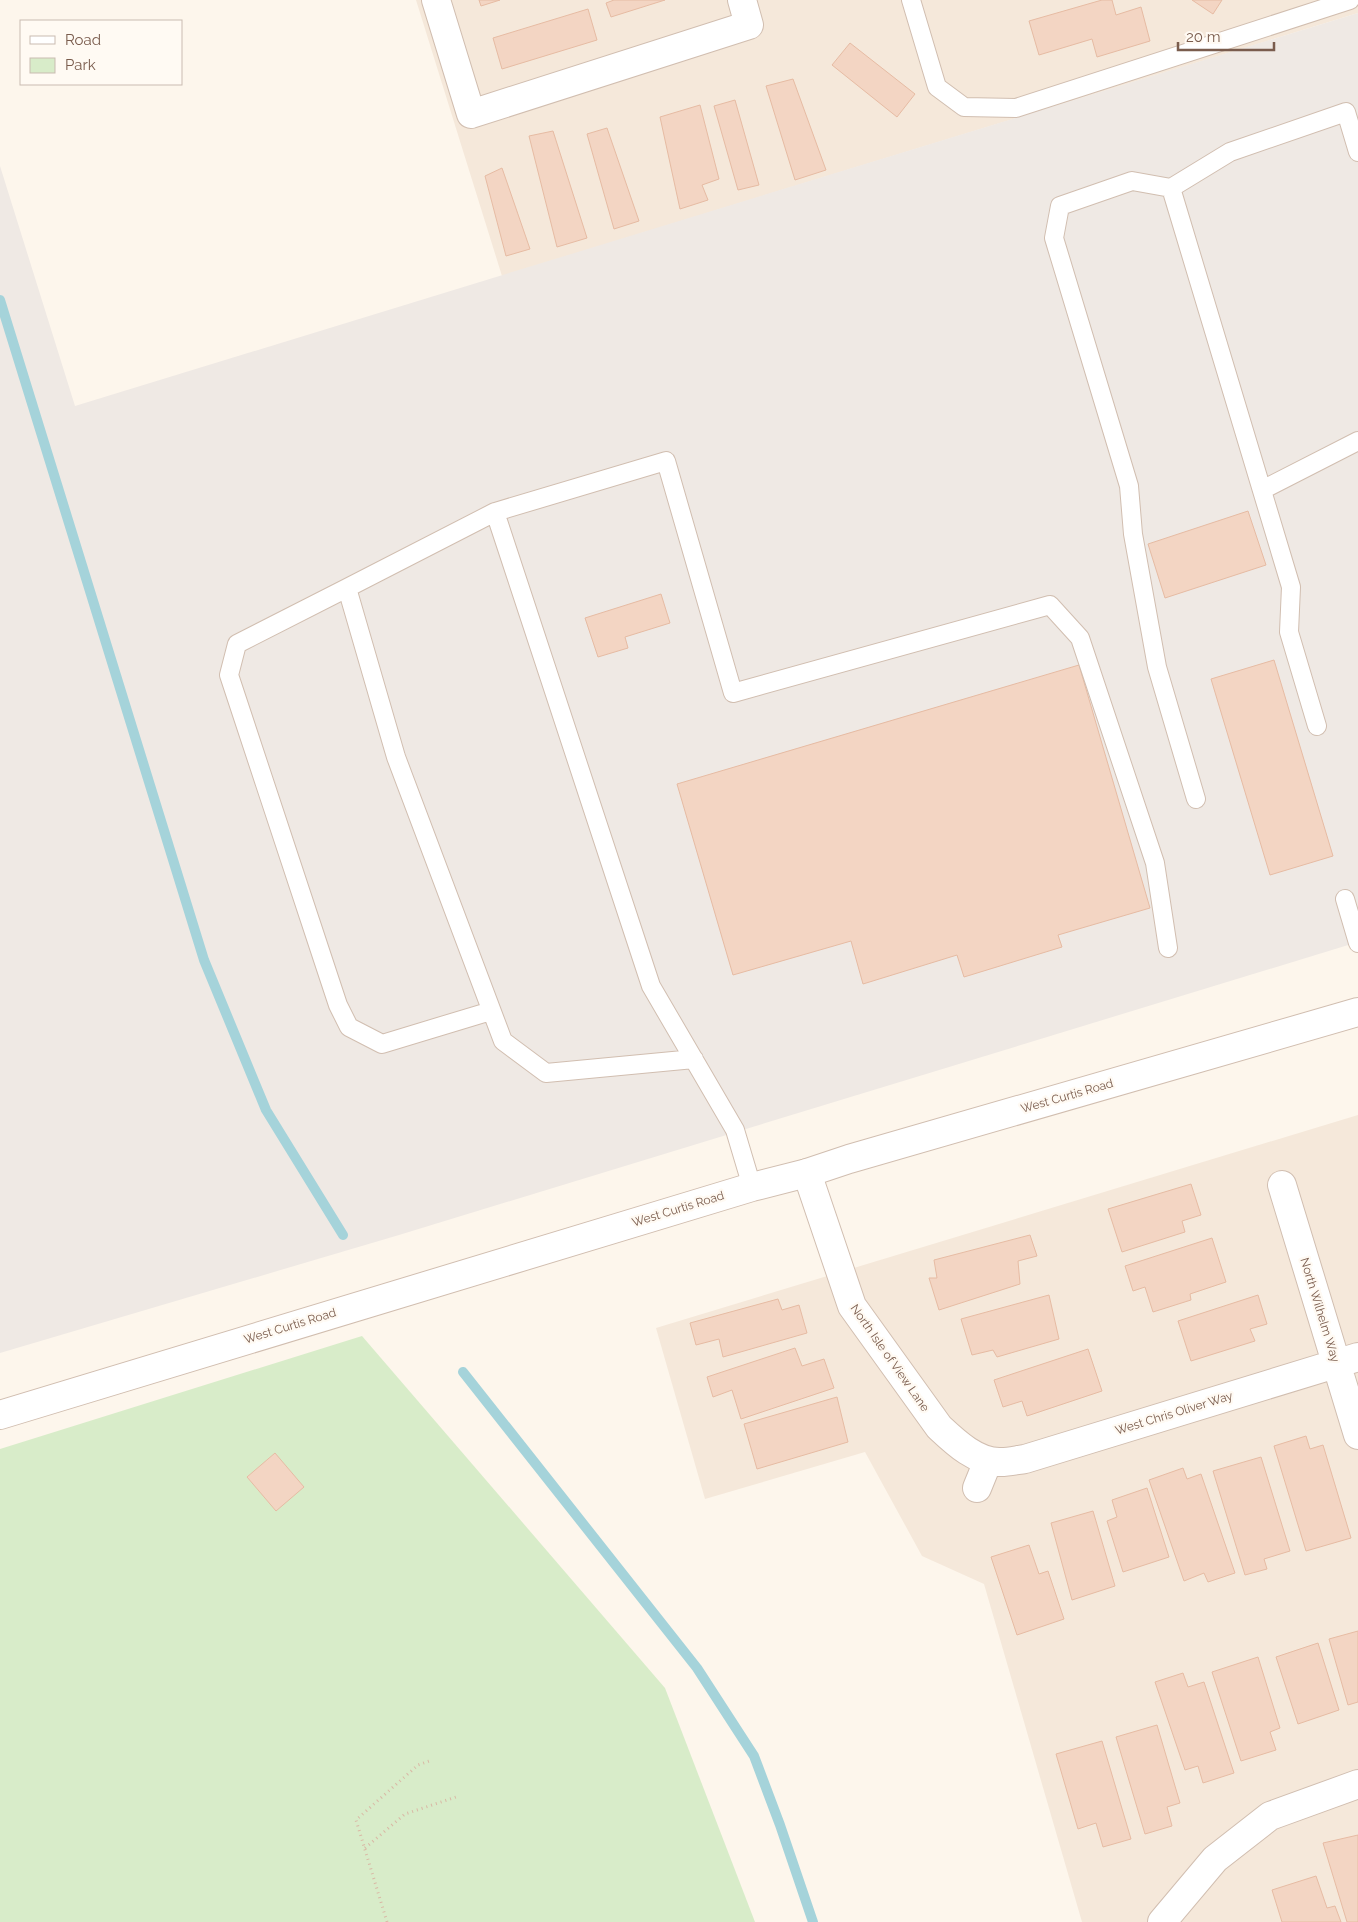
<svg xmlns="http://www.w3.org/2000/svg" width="1358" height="1922" font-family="Raleway,sans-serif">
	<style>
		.residential { fill: #f5e8da }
		.industrial { fill: #efe9e4 }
		.green { fill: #d8ecc9 }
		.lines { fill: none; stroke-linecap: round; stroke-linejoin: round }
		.stream { stroke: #a5d3da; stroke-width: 10 }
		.building { fill: #f3d5c3; stroke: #e6bba3 }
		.service-casing { stroke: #d1beb0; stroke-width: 20 }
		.minor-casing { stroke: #d1beb0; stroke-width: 30 }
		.tertiary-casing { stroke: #d1beb0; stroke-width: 30 }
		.path { stroke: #d9b8a5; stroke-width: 3; stroke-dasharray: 1 4; stroke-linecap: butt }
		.service { stroke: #fff; stroke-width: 18 }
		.minor { stroke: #fff; stroke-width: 28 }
		.tertiary { stroke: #fff; stroke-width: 28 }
		.labels { text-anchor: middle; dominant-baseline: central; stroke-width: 4.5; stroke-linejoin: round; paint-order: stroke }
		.street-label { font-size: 12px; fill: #7a5c4d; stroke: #fffaf3 }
	</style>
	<rect width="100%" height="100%" fill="#fdf6ec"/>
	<path class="residential" d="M416 0H1358V13L502 276Z
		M1358 1115V1922H1082L984 1584 922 1556 865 1452 705 1499 656 1328Z"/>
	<path class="industrial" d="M1358 13V942L399 1235 0 1353V166L75 406Z"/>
	<path class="green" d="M362 1336 665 1688 755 1922H0V1449Z"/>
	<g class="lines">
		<path class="stream" d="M0 300 204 960 266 1110 343 1235
			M463 1372 697 1668 754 1756 780 1825 813 1922"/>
	</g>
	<path class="building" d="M479 0H500L481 6Z
		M614 0H665L611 17 606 3Z
		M1102 0H1112L1116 15 1141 7 1150 41 1097 57 1092 39 1039 55 1029 21Z
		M1192 0H1222L1213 14Z
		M588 9 597 40 502 69 493 38Z
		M850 43 915 94 897 117 832 65Z
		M793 79 826 170 795 180 766 86Z
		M735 100 759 185 738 190 714 106Z
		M700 105 719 179 702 185 708 200 680 209 660 117Z
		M607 128 639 221 614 229 587 134Z
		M553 131 587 238 557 247 529 136Z
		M502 168 530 249 506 256 485 176Z
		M1248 511 1266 565 1165 598 1148 544Z
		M661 594 670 623 625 637 628 648 598 657 585 618Z
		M1274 660 1333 856 1270 875 1211 679Z
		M1079 665 1150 908 1058 935 1062 947 964 977 957 955 863 984 851 941 733 975 677 784Z
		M1191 1184 1201 1215 1182 1221 1185 1232 1122 1252 1108 1209Z
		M1030 1235 1037 1256 1018 1261 1020 1284 939 1310 929 1278H937L934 1260Z
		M1212 1238 1226 1282 1190 1294 1191 1300 1153 1312 1145 1287 1133 1291 1125 1266Z
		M1049 1295 1059 1339 997 1357 993 1350 972 1355 961 1319Z
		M1258 1295 1267 1324 1250 1329 1255 1341 1191 1361 1178 1321Z
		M778 1299 782 1310 799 1305 807 1333 723 1357 719 1339 696 1345 690 1323Z
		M795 1348 802 1366 824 1359 834 1388 741 1419 732 1390 713 1397 707 1377Z
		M1088 1349 1102 1391 1027 1416 1022 1401 1003 1407 994 1380Z
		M837 1397 848 1442 757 1469 744 1424Z
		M1306 1436 1310 1449 1323 1445 1351 1538 1306 1551 1274 1446Z
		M275 1453 304 1487 276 1511 247 1477Z
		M1261 1457 1290 1551 1264 1559 1267 1569 1245 1575 1213 1471Z
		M1183 1468 1187 1479 1201 1474 1235 1573 1208 1582 1204 1573 1184 1581 1149 1480Z
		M1147 1488 1169 1557 1123 1572 1107 1521 1117 1517 1112 1500Z
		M1093 1511 1115 1586 1072 1600 1051 1523Z
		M1029 1545 1039 1574 1048 1571 1064 1619 1017 1635 991 1557Z
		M1358 1631V1702L1348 1705 1329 1639Z
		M1318 1643 1339 1710 1298 1724 1276 1657Z
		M1258 1657 1280 1728 1270 1732 1276 1750 1241 1761 1212 1672Z
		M1183 1673 1188 1687 1204 1682 1234 1773 1203 1783 1198 1766 1185 1770 1155 1682Z
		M1157 1725 1180 1803 1167 1807 1172 1826 1145 1834 1116 1737Z
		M1102 1741 1131 1839 1103 1847 1096 1823 1078 1829 1056 1754Z
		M1358 1835V1922H1347L1323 1843Z
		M1316 1876 1327 1908 1335 1906 1341 1922H1282L1272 1890Z"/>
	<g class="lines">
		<defs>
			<path id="service" d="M911 0 937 87 964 107 1016 108 1350 0
				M1171 188 1230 152 1346 112 1358 152
				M1262 490 1358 441
				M495 512 347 588 396 757 503 1041 546 1073 694 1059
				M347 588 237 644 229 675 338 1005 349 1027 382 1044 491 1011
				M1196 799 1157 667 1133 534 1129 486 1054 238 1060 206 1132 181 1171 188 1291 587 1289 632 1317 726
				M1345 899 1358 943
				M752 1187 735 1130 651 986 495 512 666 461 733 693 1050 605 1080 638 1155 863 1168 948"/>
			<path id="minor" d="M436 0 471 114 749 25 742 0
				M807 1173 852 1306 939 1427C955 1442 977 1463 1001 1462 1009 1462 1017 1460 1025 1459L1358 1357
				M1282 1185 1358 1435
				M977 1488 988 1461
				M1162 1922 1215 1859 1270 1816 1358 1784"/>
			<path id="tertiary" d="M0 1415 752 1187 807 1173 849 1159 1358 1012"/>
		</defs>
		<use href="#service" class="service-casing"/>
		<use href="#minor" class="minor-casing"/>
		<use href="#tertiary" class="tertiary-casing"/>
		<path class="path" d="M365 1848 405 1814 459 1796
			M387 1922 356 1820 418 1765 432 1760"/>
		<use href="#service" class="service"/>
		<use href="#minor" class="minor"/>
		<use href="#tertiary" class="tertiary"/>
	</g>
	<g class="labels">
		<g class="street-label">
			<text transform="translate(1067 1096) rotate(-16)">West Curtis Road</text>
			<text transform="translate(678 1209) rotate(-17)">West Curtis Road</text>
			<text transform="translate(1320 1310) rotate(73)">North Wilhelm Way</text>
			<text transform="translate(290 1326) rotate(-17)">West Curtis Road</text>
			<text transform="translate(890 1358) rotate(55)">North Isle of View Lane</text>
			<text transform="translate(1174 1413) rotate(-17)">West Chris Oliver Way</text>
		</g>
	</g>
	<rect x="20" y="20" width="162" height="65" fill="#fffaf3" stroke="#cabbb1"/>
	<rect x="30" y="36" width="25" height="8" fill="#ffffff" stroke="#cabbb1"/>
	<text x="65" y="45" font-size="15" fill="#7a5c4d">Road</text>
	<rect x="30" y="58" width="25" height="15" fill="#d8ecc9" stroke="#cabbb1"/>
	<text x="65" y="70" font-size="15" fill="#7a5c4d">Park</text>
	<path d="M1178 42v8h96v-8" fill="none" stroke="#7a5c4d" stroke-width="2.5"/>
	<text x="1186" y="42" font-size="15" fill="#7a5c4d" stroke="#fffaf3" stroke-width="4" paint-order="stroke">20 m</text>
</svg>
